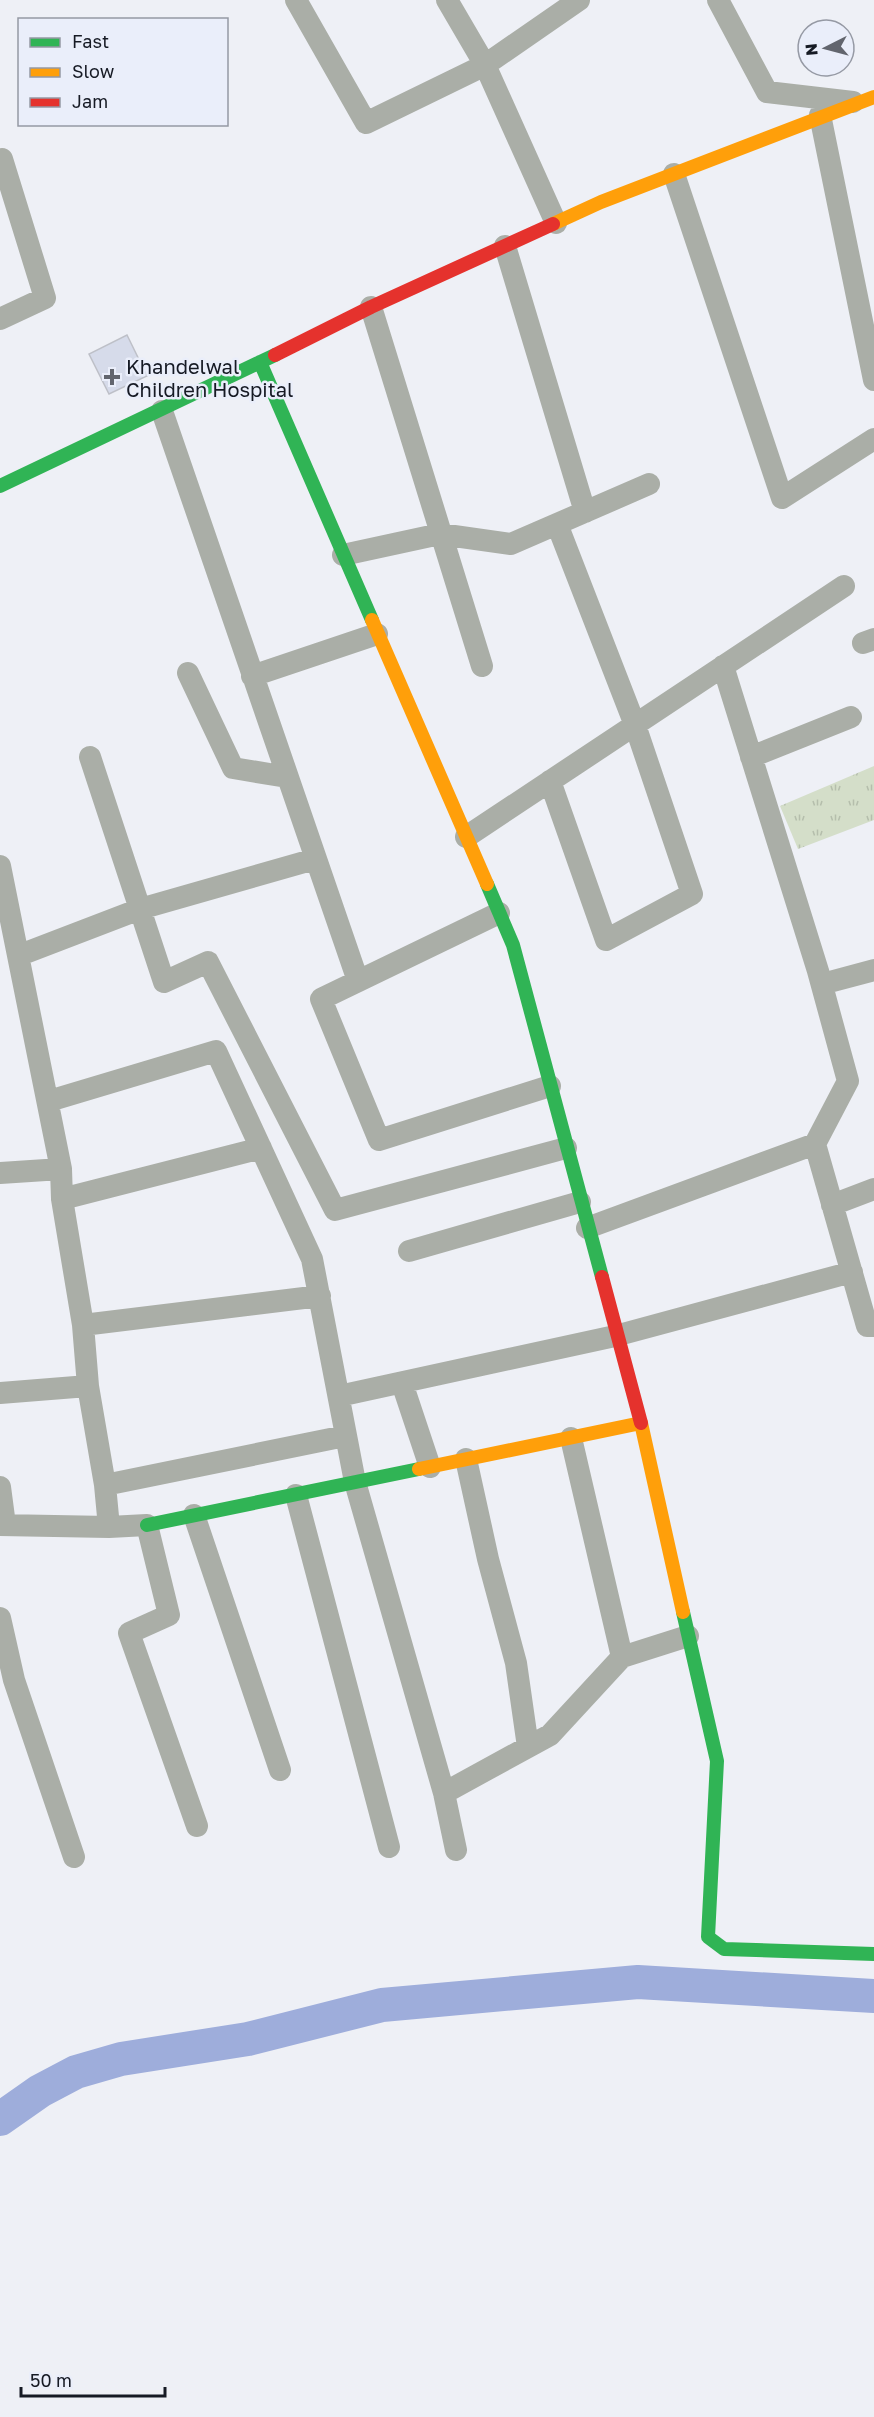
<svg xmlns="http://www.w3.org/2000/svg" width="874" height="2417" font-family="'Golos Text',sans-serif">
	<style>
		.grass { fill: url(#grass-tufts) }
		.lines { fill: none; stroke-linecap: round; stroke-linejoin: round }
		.river { stroke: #9eaddb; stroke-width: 34 }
		.building { fill: #d6dbea; stroke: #bec0c8; stroke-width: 1.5 }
		.street { stroke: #aaaea7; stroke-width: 22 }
		.fast { stroke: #30b455; stroke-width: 14 }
		.slow { stroke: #ff9f0a; stroke-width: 14 }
		.jam { stroke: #e5322d; stroke-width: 14 }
		.poi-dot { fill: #62656e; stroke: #eaeefa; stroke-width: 2 }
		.labels { text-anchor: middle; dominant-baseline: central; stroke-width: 5; stroke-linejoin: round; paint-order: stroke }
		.poi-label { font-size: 20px; fill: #161a24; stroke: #eaeefa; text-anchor: start }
	</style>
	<defs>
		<pattern id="grass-tufts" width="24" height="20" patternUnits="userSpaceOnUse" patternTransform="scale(1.5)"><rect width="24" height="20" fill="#d4dec9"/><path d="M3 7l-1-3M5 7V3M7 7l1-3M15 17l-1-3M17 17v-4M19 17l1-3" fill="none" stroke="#b5beac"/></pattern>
	</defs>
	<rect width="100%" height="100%" fill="#eef0f6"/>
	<path class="grass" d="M874 766V820L798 849 780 806Z"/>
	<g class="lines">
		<path class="river" d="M0 2119 40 2091 76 2072 121 2059 248 2039 382 2005 638 1982 874 1996"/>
	</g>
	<path class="building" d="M127 335 147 376 109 394 89 354Z"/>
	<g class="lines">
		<path class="street" d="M296 0 366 123 485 65 579 0
			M447 0 485 65 556 223
			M718 0 767 92 853 102
			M820 115 874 380
			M674 174 782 498 874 439
			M505 246 585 512
			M371 307 482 666
			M0 319 45 298 2 159
			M162 411 358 981
			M343 555 440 534 511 544 649 484
			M863 643 874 639
			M723 666 818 971 848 1081 815 1144 867 1326H874
			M188 673 233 768 287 777
			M252 676 377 634
			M90 757 164 982 208 962 335 1210 566 1148
			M751 757 851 717
			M550 781 606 940 692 894 635 725 557 524
			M466 837 844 586
			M0 866 61 1169 62 1199 83 1325 88 1386 105 1485 109 1527 147 1525 169 1615 129 1633 197 1826
			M499 913 321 999 379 1140 550 1086
			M20 955 140 909 315 859
			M822 984 874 970
			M49 1101 216 1051 312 1259 355 1482 444 1793 456 1850
			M0 1173 61 1169
			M62 1199 261 1148
			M832 1205 874 1189
			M587 1228 815 1144
			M409 1251 580 1202
			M83 1325 320 1296
			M402 1383 430 1467
			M0 1393 88 1386
			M339 1396 615 1336 852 1272
			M571 1438 622 1657
			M466 1459 488 1559 516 1663 528 1747
			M105 1485 345 1436
			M0 1487 5 1525
			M296 1495 389 1847
			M194 1515 280 1770
			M0 1525 109 1527
			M0 1618 14 1680 74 1857
			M444 1793 550 1735 622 1657 688 1636"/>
		<path class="fast" d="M260 362 372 620
			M0 486 275 355
			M487 884 513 945 602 1277
			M147 1525 419 1469
			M683 1612 717 1761 708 1937 724 1949 874 1954"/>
		<path class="slow" d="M553 224 601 202 874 97
			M372 620 487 884
			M419 1469 641 1423 683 1612"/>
		<path class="jam" d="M275 355 371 307 553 224
			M602 1277 641 1423"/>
	</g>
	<path class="poi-dot" d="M109 368h6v6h6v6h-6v6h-6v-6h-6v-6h6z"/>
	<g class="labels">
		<g class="poi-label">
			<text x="126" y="366">Khandelwal<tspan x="126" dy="23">Children Hospital</tspan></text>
		</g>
	</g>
	<rect x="18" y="18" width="210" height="108" fill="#eaeefa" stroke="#9599a4" stroke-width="1.5"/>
	<rect x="30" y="38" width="30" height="9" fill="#30b455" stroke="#9599a4" stroke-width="1.5"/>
	<text x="72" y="48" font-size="18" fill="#161a24">Fast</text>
	<rect x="30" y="68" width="30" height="9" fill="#ff9f0a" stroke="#9599a4" stroke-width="1.5"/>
	<text x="72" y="78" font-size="18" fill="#161a24">Slow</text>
	<rect x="30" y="98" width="30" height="9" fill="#e5322d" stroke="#9599a4" stroke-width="1.5"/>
	<text x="72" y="108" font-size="18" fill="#161a24">Jam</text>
	<g transform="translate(826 48) rotate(264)"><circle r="28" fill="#eaeefa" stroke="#9599a4" stroke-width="1.5"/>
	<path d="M0-4.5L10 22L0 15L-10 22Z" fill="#62656e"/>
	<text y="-9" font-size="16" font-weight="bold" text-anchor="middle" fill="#161a24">N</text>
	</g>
	<path d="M21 2387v9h144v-9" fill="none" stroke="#161a24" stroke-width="3"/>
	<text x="30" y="2387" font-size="18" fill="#161a24" stroke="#eaeefa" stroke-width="4.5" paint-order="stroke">50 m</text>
</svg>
